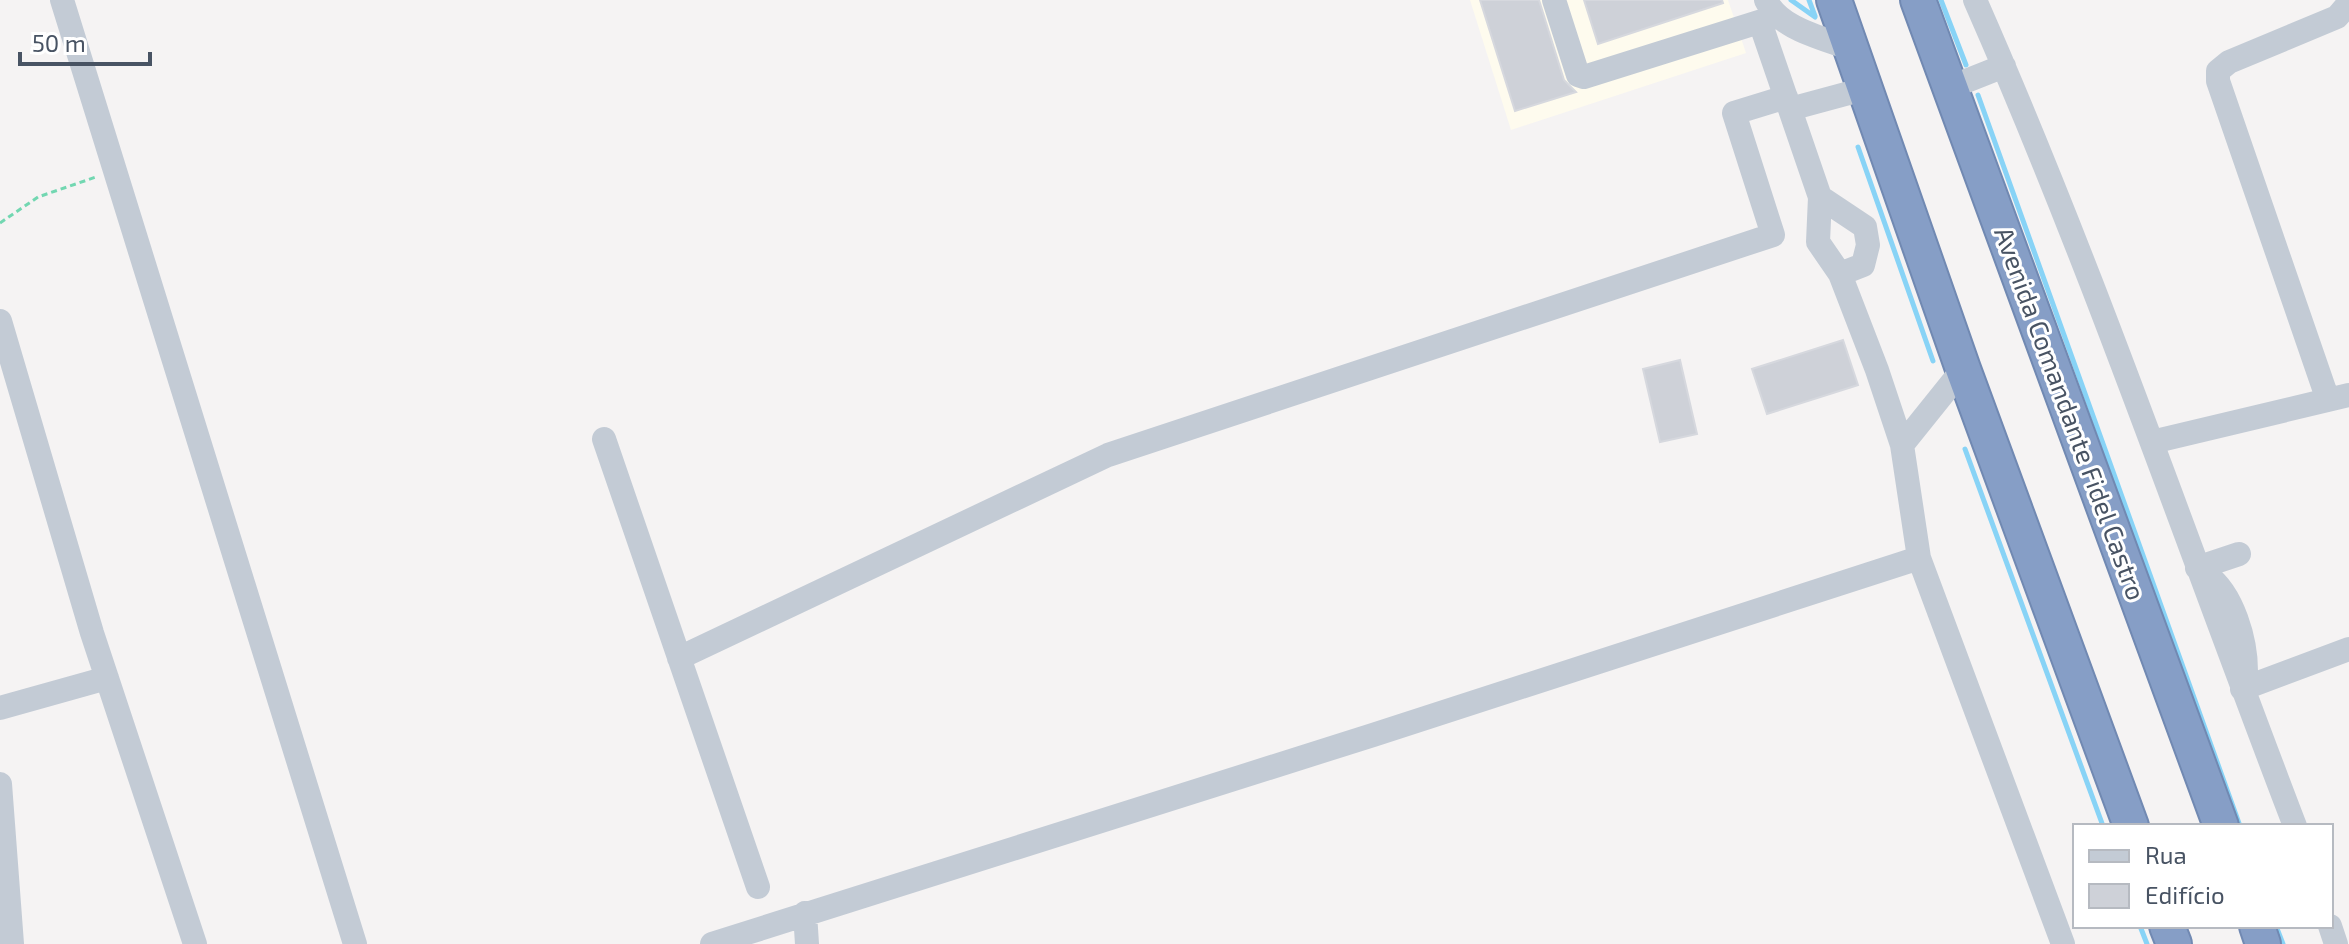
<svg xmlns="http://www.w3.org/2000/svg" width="2349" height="944" font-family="'Exo 2',sans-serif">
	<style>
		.commercial { fill: #fefbee }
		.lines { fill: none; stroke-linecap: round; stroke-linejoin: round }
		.stream { stroke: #88d3f6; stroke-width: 5 }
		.building { fill: #ced1d8; stroke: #d6d8de; stroke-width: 2 }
		.highway-casing { stroke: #7189b2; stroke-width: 38 }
		.path { stroke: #72d7b1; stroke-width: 3; stroke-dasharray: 6 4; stroke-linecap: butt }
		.minor { stroke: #c3cbd5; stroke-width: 24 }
		.highway { stroke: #869ec6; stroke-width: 34 }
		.labels { text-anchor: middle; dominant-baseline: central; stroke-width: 6; stroke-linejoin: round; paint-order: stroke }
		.street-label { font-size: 26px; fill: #485363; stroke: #fff }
	</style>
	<rect width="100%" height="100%" fill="#f5f3f3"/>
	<path class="commercial" d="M1470 0H1728L1746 53 1511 130Z"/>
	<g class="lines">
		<path class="stream" d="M1791 0 1815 17
			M1809 0 1815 16
			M1941 0 1966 65
			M1978 95 2240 826
			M1858 147 1933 361
			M1965 449 2103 826
			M2140 926 2147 944
			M2276 926 2283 944"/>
	</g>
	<path class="building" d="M1480 0H1539L1564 80 1576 92 1515 111Z
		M1584 0H1722L1723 3 1598 44Z
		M1843 340 1858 385 1767 414 1752 369Z
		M1680 360 1697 434 1660 442 1643 369Z"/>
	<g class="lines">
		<defs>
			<path id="highway" d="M1834 0 1963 369 2131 826
				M1918 0 2221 826
				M2167 926 2174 944
				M2257 926 2263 944"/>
		</defs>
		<use href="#highway" class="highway-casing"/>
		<path class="path" d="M0 223 38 197 96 177"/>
		<path class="minor" d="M62 0 355 944
			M1554 0 1578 75 1584 77 1778 16
			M1766 0C1779 29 1824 38 1851 49
			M1975 0C2094 270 2189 550 2295 826
			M1760 22 1820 197 1818 242 1840 274 1877 370 1902 445 1919 558 2063 944
			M1951 87 2004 66
			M1790 109 1864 89
			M1820 197 1865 227 1868 245 1863 265 1840 274
			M0 321 92 633 195 944
			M2328 400 2218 81V71L2229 62 2337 17 2349 3
			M604 439 758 887
			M2152 442 2349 395
			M1902 445 1963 369
			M2197 568 2239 554
			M2207 575C2233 594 2246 640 2246 671
			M679 658 1108 455 1773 235 1734 113 1786 97
			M2242 689 2349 649
			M0 708 107 678
			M0 784 12 944
			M805 913 807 944
			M2330 926 2336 944
			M712 944 1373 735 1919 558"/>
		<use href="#highway" class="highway"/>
	</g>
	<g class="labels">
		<g class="street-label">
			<text transform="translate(2071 413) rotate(70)">Avenida Comandante Fidel Castro</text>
		</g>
	</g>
	<rect x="2073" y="824" width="260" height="104" fill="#ffffff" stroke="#b6bac1" stroke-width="2"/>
	<rect x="2089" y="850" width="40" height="12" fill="#c3cbd5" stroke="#b6bac1" stroke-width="2"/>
	<text x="2145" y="864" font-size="24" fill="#485363">Rua</text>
	<rect x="2089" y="884" width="40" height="24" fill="#ced1d8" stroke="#b6bac1" stroke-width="2"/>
	<text x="2145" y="904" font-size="24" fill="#485363">Edifício</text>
	<path d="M20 52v12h130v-12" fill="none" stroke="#485363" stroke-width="4"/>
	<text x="32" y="52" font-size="24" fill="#485363" stroke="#ffffff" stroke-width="6" paint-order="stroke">50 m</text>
</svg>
